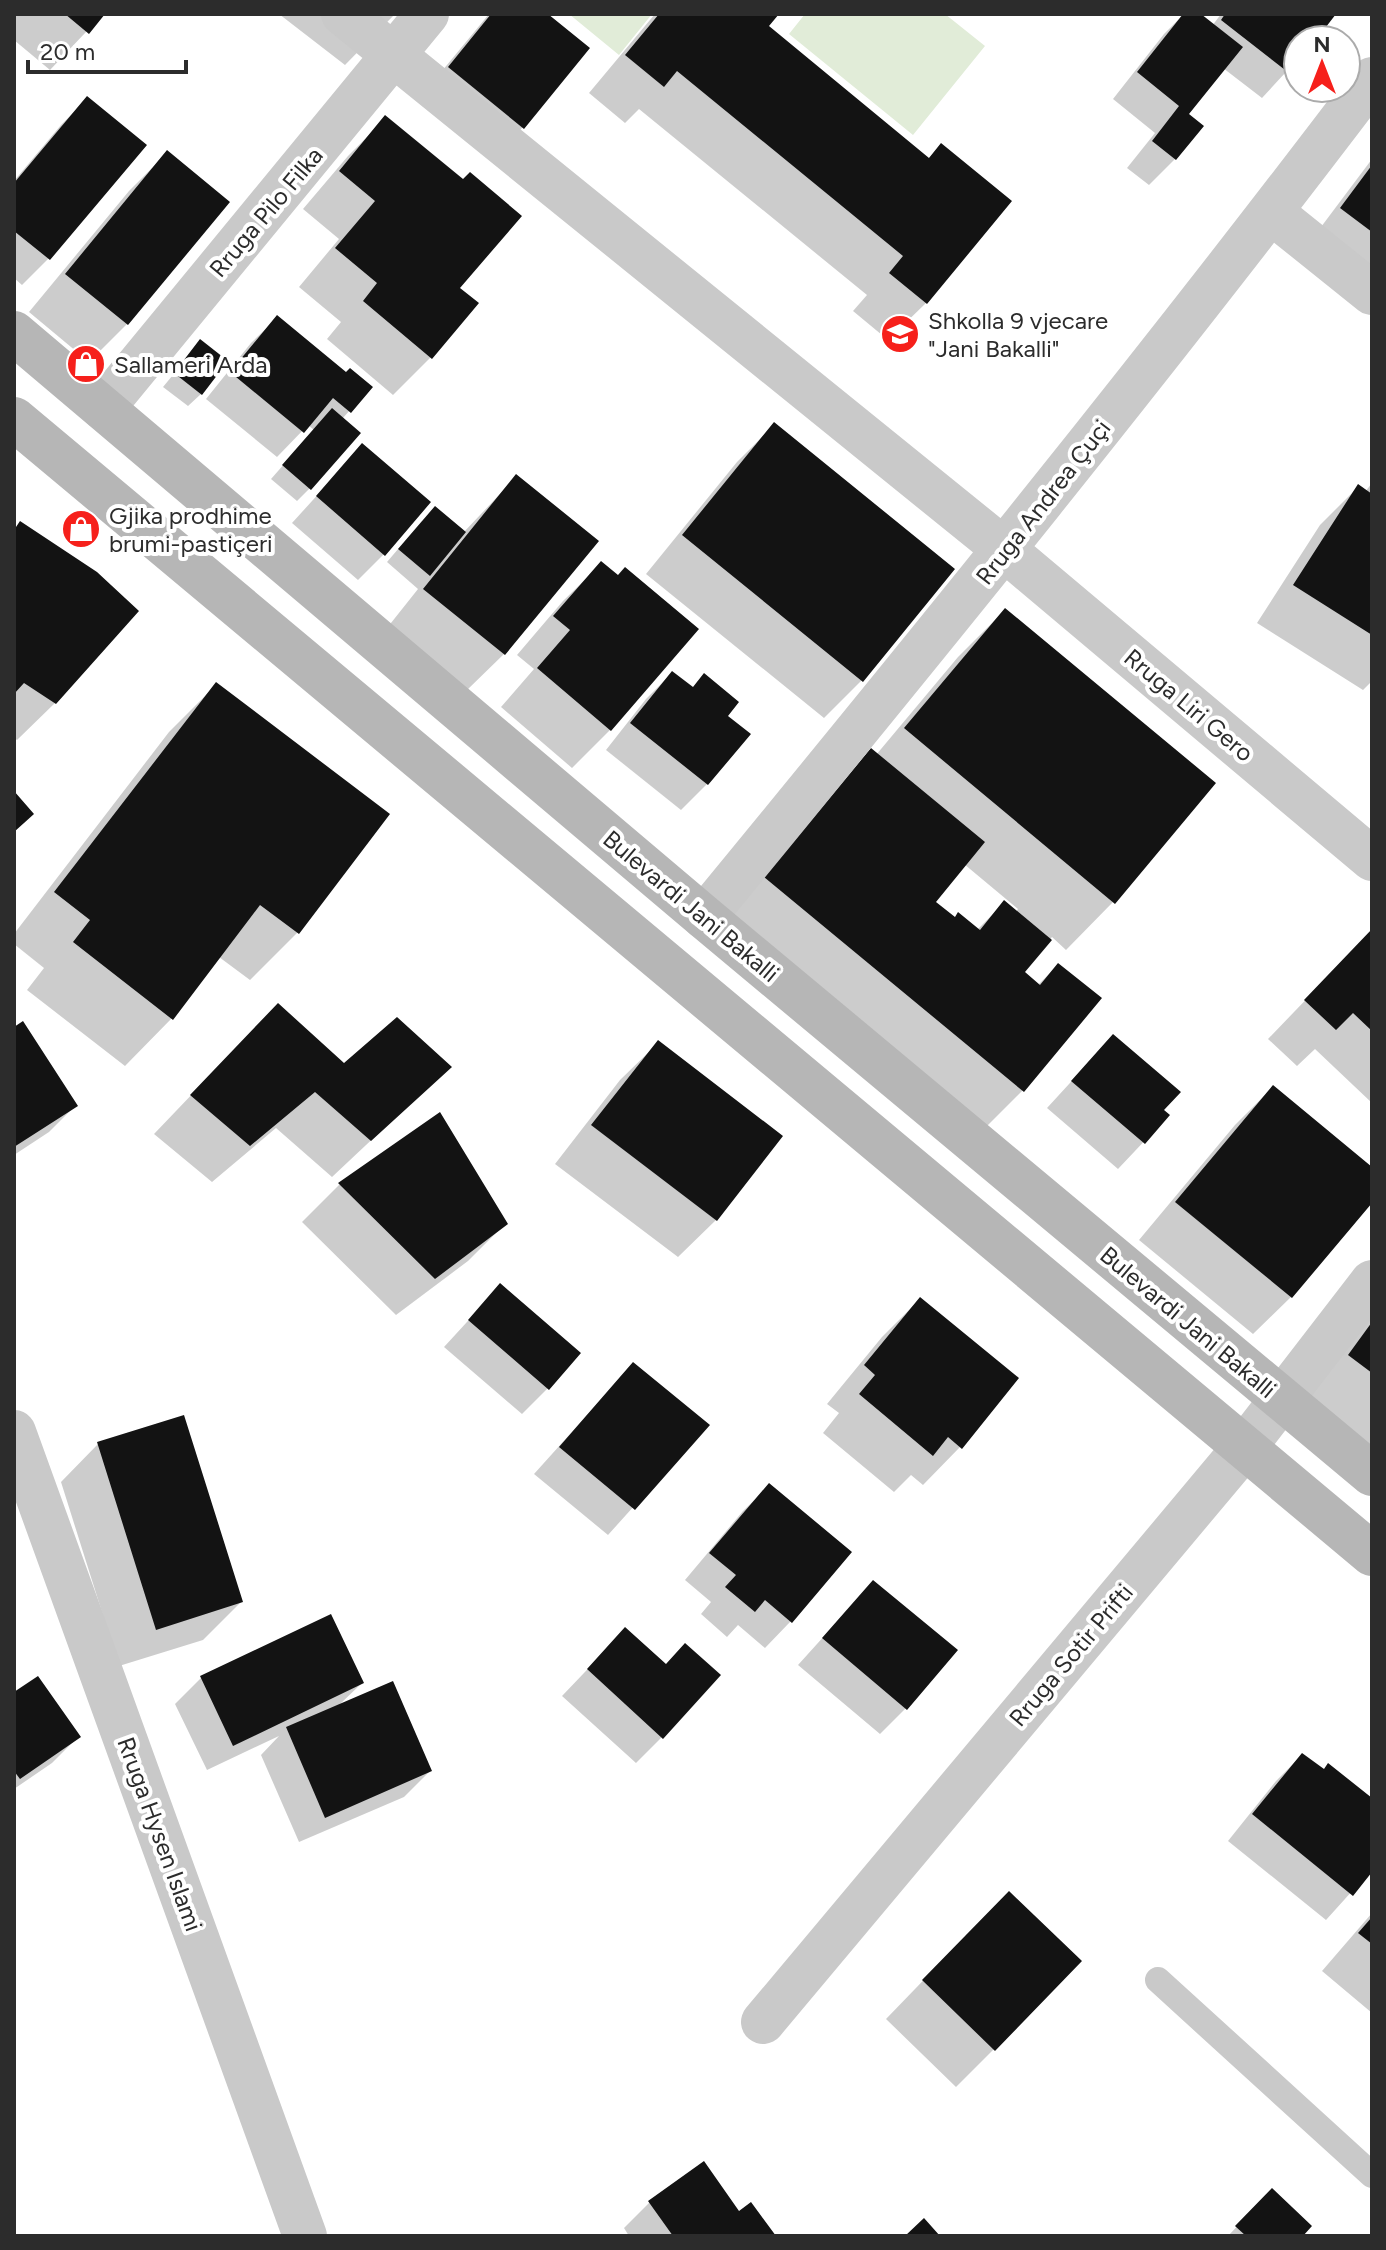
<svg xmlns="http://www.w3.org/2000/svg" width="1386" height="2250" font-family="Figtree,sans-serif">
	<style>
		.green { fill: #e1ecd8 }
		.shadow { fill: #0003; fill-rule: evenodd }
		.building { fill: #131313 }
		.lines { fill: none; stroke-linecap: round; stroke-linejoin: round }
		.service { stroke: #c9c9c9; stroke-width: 26 }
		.minor { stroke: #c9c9c9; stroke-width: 44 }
		.secondary { stroke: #b6b6b6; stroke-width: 44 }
		.labels { text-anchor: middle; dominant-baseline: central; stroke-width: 8; stroke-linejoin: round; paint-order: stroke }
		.street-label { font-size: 24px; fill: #2c2c2c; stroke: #fff }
		.poi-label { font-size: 24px; fill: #2c2c2c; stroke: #fff; text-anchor: start }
	</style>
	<rect width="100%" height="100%" fill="#fff"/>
	<path class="green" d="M569 14H652L619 55Z
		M805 14H945L985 46 913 135 789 34Z"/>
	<path class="shadow" d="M14 14H103L50 70 14 40Z
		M279 14H395L345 65Z
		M489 14H545L587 48 522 128 496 154 423 94Z
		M655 14H777L766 26 928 159 941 145 1009 201 926 303 888 340 853 311 867 295 639 109 625 123 589 93Z
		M1184 14H1198L1212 26 1221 14H1334L1313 40H1298V59L1262 98 1223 68 1186 115 1175 159 1149 185 1127 168 1155 133 1113 99 1164 34Z
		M87 99 144 145 48 259 22 285 14 278V181L61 125Z
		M386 118 458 288 431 357 393 395 327 339 341 322 299 287 339 239 303 209 348 156Z
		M167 153 227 203 127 324 89 362 29 312 129 191Z
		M1372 159V277L1315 235Z
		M277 318 346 374 371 387 342 419 310 488 297 501 271 479 314 430 308 425 277 457 206 399 251 343Z
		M200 342 201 394 188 406 163 387Z
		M774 425 952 569 861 681 824 718 646 574 737 462Z
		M362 446 384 554 358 580 292 523Z
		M516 477 504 654 466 691 387 628 418 589 387 562 422 521 463 533Z
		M1372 483V681L1363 690 1257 623 1320 525 1358 487 1365 492Z
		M14 531 55 703 17 740 14 738Z
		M601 564 610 730 572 768 501 707 534 669 517 655 563 601Z
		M1005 610 1113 902 1066 950 1052 937 1023 972 1038 985 1058 965 1023 1090 975 1138 718 926 876 755 958 657ZM964 864 1018 909 1016 912 1004 903 977 930 955 919 933 902Z
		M672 673 707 784 681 810 606 750 646 699Z
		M216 685 387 814 297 933 250 980 219 957 172 1018 125 1066 27 990 44 968 14 944V934L169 732Z
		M1372 931V1103L1315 1049 1297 1066 1268 1039Z
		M14 1030 75 1106 49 1132 14 1155Z
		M1113 1036 1168 1116 1118 1169 1047 1108Z
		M241 1043 344 1065 449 1067 332 1177 276 1128 212 1182 154 1134Z
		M658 1043 716 1220 678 1257 555 1164 620 1080Z
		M1273 1087 1372 1169V1200L1291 1297 1253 1334 1139 1240 1235 1125Z
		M440 1115 506 1223 468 1261 396 1315 302 1222 339 1185Z
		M500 1286 548 1388 522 1414 444 1347Z
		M920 1299 960 1447 923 1485 911 1475 894 1492 823 1433 839 1413 827 1404 882 1337Z
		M1372 1310V1456L1302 1403Z
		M633 1364 707 1425 608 1535 534 1474Z
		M98 1444 241 1602 203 1640 119 1666 61 1482Z
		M769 1486 849 1553 790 1622 765 1648 738 1625 727 1637 701 1614 711 1602 685 1580 743 1511Z
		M873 1582 906 1708 880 1734 798 1665Z
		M330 1616 362 1683 338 1706 430 1771 404 1797 299 1842 261 1755 279 1736 207 1770 175 1704 201 1678Z
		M625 1630 662 1737 636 1763 562 1696Z
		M14 1695 78 1737 52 1763 14 1789Z
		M1302 1755 1372 1801V1869L1326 1920 1228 1841 1276 1781Z
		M1372 1913V2013L1322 1971Z
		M971 1931 994 2049 956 2087 886 2019Z
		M650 2202 738 2213 773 2236H629L624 2228Z
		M1259 2203 1300 2236H1228Z"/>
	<path class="building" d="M65 14H105L89 34Z
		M491 14H548L590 48 524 129 448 67Z
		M659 14H779L769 26 929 158 941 143 1012 201 927 304 889 273 903 256 677 71 664 87 625 55Z
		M1183 14H1201L1243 47 1189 114 1204 126 1176 160 1152 141 1179 106 1137 72Z
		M1225 14H1336L1316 40H1298V62L1289 73 1221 20Z
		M87 96 147 145 50 260 14 231V183Z
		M385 115 463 179 470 172 522 216 460 288 479 303 432 359 363 301 377 283 335 248 375 201 339 171Z
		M167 150 230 202 128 325 65 274Z
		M1372 165V232L1340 208Z
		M277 315 346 372 350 368 373 387 351 413 333 398 304 433 230 372Z
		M200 339 228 361 202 395 174 373Z
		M332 408 361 433 311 490 282 465Z
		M774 422 955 569 863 682 682 535Z
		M362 443 431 502 385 556 316 496Z
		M516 474 599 541 505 655 423 589Z
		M1358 484 1372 494V635L1293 585Z
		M435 506 466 532 430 576 398 549Z
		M20 521 97 572 139 611 56 704 24 683 14 694V530Z
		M601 561 618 575 625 567 699 629 611 731 537 668 570 630 553 616Z
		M1005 608 1216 783 1115 904 904 728Z
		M672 671 693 687 704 673 739 702 728 716 751 734 708 785 630 723Z
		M216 682 390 814 299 934 260 905 173 1020 73 942 90 920 54 892Z
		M871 748 985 842 936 902 955 917 958 912 980 930 1004 900 1052 940 1025 972 1040 985 1058 963 1102 998 1024 1092 764 877Z
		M14 791 34 814 14 832Z
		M1372 929V1031L1353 1013 1336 1030 1304 1000Z
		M278 1003 344 1063 397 1017 452 1067 371 1141 315 1092 250 1146 190 1095Z
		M23 1021 78 1106 14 1147V1027Z
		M1113 1034 1181 1092 1164 1110 1170 1115 1145 1144 1071 1081Z
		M658 1040 783 1136 717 1221 591 1125Z
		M1273 1085 1372 1167V1203L1292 1298 1175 1202Z
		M440 1112 508 1224 435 1279 338 1183Z
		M500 1283 581 1353 549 1390 468 1320Z
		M920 1297 1019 1378 962 1449 948 1437 933 1456 859 1394 875 1375 864 1365Z
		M1372 1322V1373L1348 1355Z
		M633 1362 710 1425 635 1510 559 1447Z
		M184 1415 243 1602 156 1630 97 1442Z
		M769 1483 852 1552 792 1623 765 1600 755 1612 725 1587 736 1575 709 1553Z
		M873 1580 958 1650 907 1710 822 1638Z
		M331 1614 364 1683 233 1746 200 1676Z
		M625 1627 666 1664 685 1643 721 1675 663 1739 587 1669Z
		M38 1676 81 1737 20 1779 14 1771V1692Z
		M393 1681 432 1771 325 1818 286 1727Z
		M1302 1753 1324 1769 1328 1763 1372 1798V1872L1353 1896 1252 1814Z
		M1009 1891 1082 1961 995 2051 922 1980Z
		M1372 1917V1944L1358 1933Z
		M704 2161 739 2211 751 2202 776 2236H673L648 2201Z
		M1272 2188 1312 2226 1303 2236H1246L1235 2226Z
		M924 2218 940 2236H905Z"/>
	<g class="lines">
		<path class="service" d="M1158 1980 1372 2175"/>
		<path class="minor" d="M343 14 1005 550 1372 859
			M1271 212 1372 293
			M103 408 427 14
			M704 917C931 641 1156 364 1372 79
			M14 1432 305 2236
			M763 2022 1244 1448 1372 1282"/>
		<path class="secondary" d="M14 333 704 917 1372 1474
			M14 419 1372 1554"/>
	</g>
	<defs>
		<symbol id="school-disc" viewBox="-11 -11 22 22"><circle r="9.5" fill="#f6201b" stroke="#fff"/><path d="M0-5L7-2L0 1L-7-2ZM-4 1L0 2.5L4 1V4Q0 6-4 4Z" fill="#fff"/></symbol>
		<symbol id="shop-disc" viewBox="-11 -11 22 22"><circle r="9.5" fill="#f6201b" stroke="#fff"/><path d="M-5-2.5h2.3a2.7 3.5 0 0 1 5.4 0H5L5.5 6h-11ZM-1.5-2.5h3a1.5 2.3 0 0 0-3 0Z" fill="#fff"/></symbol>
	</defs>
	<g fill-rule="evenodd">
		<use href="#school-disc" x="878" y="312" width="44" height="44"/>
		<use href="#shop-disc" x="64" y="342" width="44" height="44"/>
		<use href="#shop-disc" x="59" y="507" width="44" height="44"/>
	</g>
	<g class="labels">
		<g class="street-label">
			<text transform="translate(266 212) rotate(-50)">Rruga Pilo Filka</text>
			<text transform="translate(1043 502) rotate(-52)">Rruga Andrea Çuçi</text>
			<text transform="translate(1189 705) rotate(40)">Rruga Liri Gero</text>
			<text transform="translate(691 906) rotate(40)">Bulevardi Jani Bakalli</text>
			<text transform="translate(1188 1322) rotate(40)">Bulevardi Jani Bakalli</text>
			<text transform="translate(1071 1655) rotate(-50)">Rruga Sotir Prifti</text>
			<text transform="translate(160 1834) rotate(70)">Rruga Hysen Islami</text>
		</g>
		<g class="poi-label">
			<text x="928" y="320">Shkolla 9 vjecare<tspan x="928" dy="28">"Jani Bakalli"</tspan></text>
			<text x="114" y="364">Sallameri Arda</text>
			<text x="109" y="515">Gjika prodhime<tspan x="109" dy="28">brumi-pastiçeri</tspan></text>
		</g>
	</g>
	<rect width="1386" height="2250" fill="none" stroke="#2c2c2c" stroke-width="32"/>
	<g transform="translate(1322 64)"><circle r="38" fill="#ffffff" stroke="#ababab" stroke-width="2"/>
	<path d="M0-6L14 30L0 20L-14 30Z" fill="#f6201b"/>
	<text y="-12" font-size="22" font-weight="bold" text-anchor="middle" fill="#2c2c2c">N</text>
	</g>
	<path d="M28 60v12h158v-12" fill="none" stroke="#2c2c2c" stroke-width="4"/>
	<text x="40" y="60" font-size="24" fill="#2c2c2c" stroke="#ffffff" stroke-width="6" paint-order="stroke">20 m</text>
</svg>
